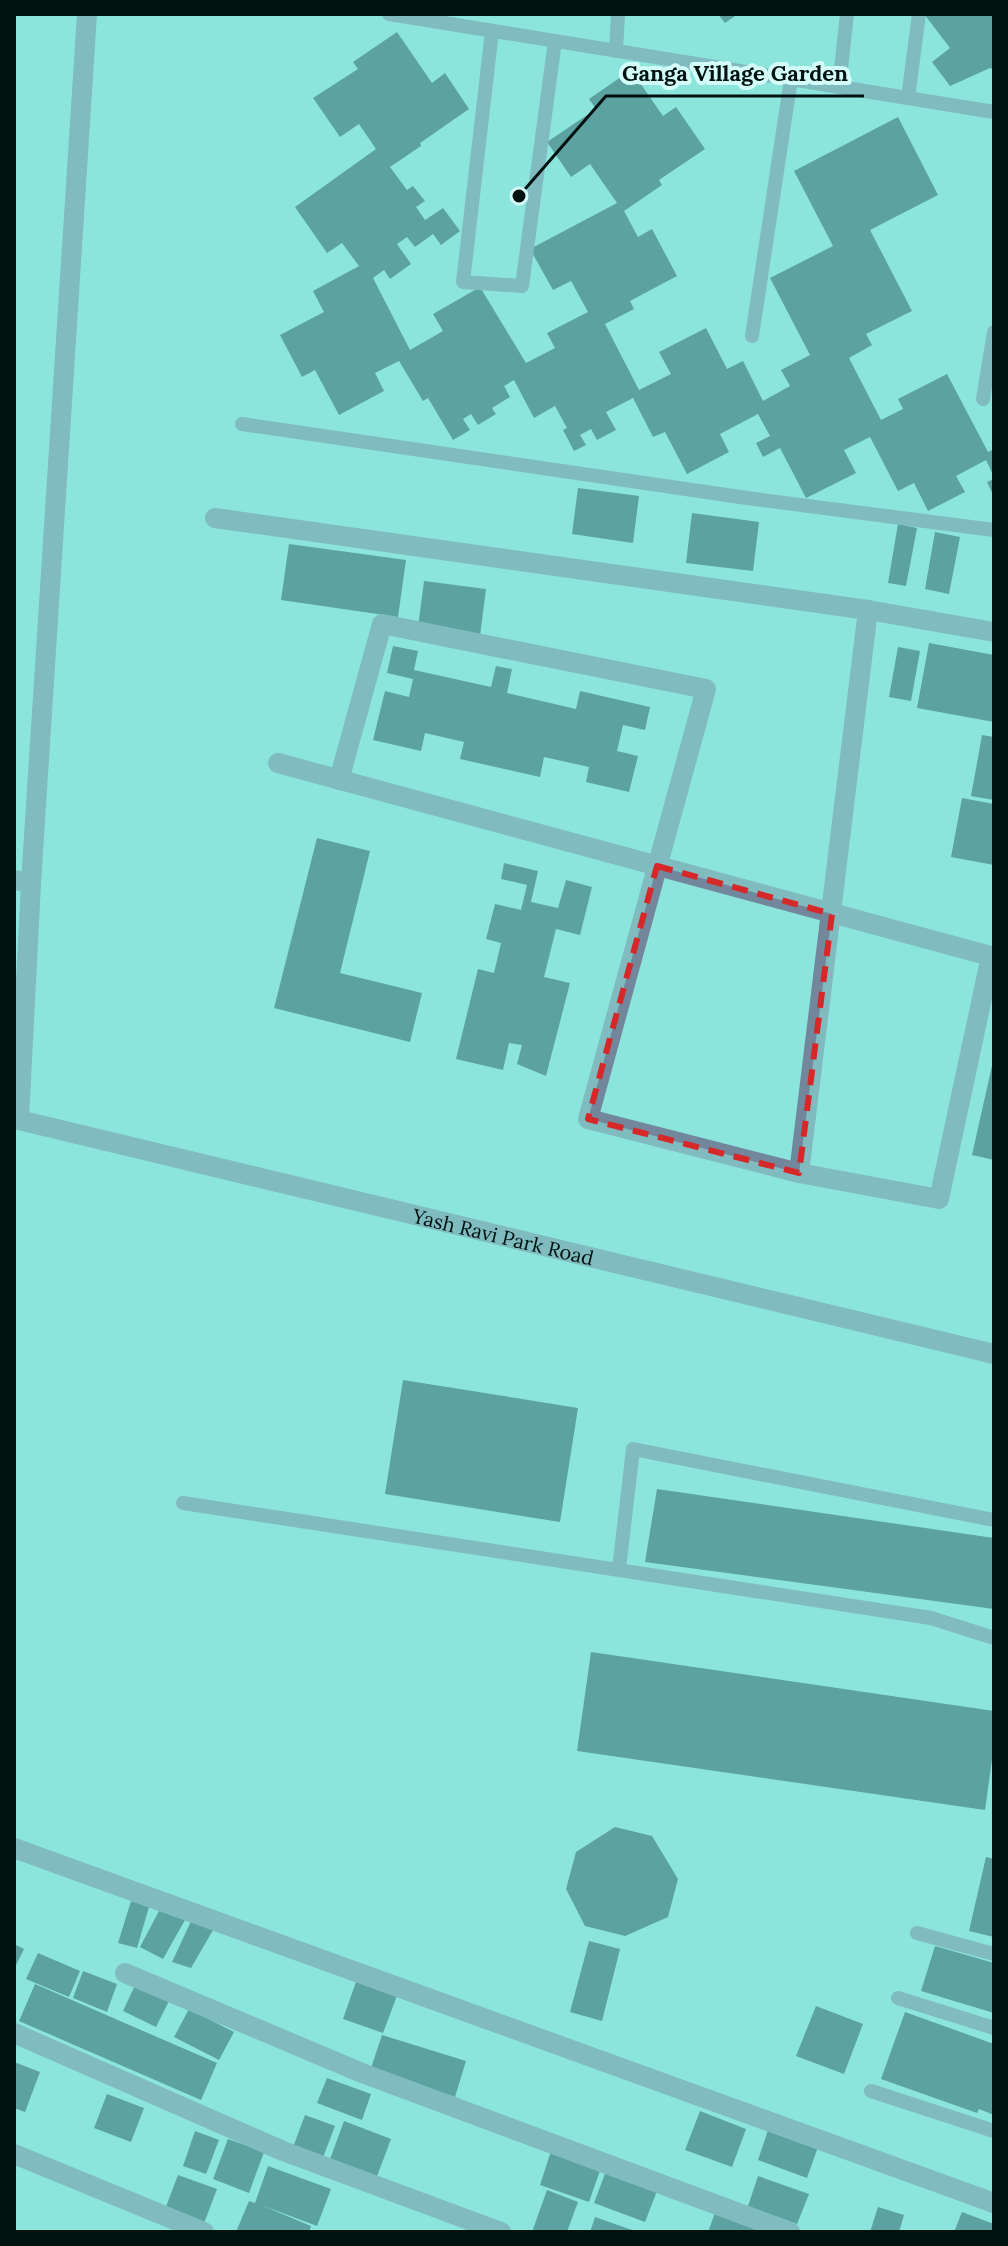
<svg xmlns="http://www.w3.org/2000/svg" width="1008" height="2246" font-family="Lora,serif">
	<style>
		.building { fill: #205158 }
		.lines { fill: none; stroke-linecap: round; stroke-linejoin: round }
		.lane { stroke: #72879b; stroke-width: 14 }
		.street { stroke: #72879b; stroke-width: 20 }
		.marked { fill: none; stroke: #d62828; stroke-width: 6; stroke-dasharray: 16 10; stroke-linejoin: round }
		.labels { text-anchor: middle; dominant-baseline: central; stroke-width: 8; stroke-linejoin: round; paint-order: stroke }
		.street-label { font-size: 20px; fill: #00110f; stroke: #d3fdf8 }
		.leader { fill: none; stroke: #00110f; stroke-width: 3 }
		.callout-dot { fill: #00110f; stroke: #d3fdf8; stroke-width: 3 }
		.callout-label { font-size: 22px; text-anchor: middle; font-weight: bold; fill: #00110f; stroke: #d3fdf8; stroke-width: 8; stroke-linejoin: round; paint-order: stroke }
	</style>
	<rect width="100%" height="100%" fill="#8ce5dc"/>
	<path class="building" d="M718 14H738L725 23Z
		M924 14H994V70L990 68 950 86 932 62 950 48Z
		M397 32 432 83 445 73 469 109 420 143 421 146 390 167 407 190 413 186 425 201 416 207 425 220 443 208 460 231 441 245 433 234 415 247 407 237 397 244 411 264 390 279 384 270 373 278 410 350 443 331 433 314 480 287 526 363 555 348 547 333 588 312 571 281 553 290 530 249 617 203 590 164 571 177 547 142 596 109 589 99 631 70 663 116 676 107 705 149 659 180 662 185 624 211 638 237 652 229 677 276 630 301 634 309 605 324 639 390 671 374 659 352 706 328 727 369 743 361 763 401 790 386 781 370 810 355 770 278 833 246 794 171 898 117 938 195 870 230 912 311 866 334 872 345 849 358 881 420 903 409 898 399 947 374 988 452 994 449V477L986 460 956 476 965 492 928 511 914 483 898 491 870 437 844 450 856 473 806 498 780 448 763 457 756 443 770 436 758 414 720 434 729 452 687 474 665 432 653 437 633 398 606 412 616 430 597 440 591 429 580 435 586 445 574 451 563 430 567 428 555 406 534 418 514 380 504 386 510 397 492 408 496 414 478 425 471 414 463 419 470 430 453 440 428 398 423 401 399 361 375 373 384 391 339 415 315 370 302 377 280 335 324 312 313 291 359 266 342 243 327 253 295 207 376 149 359 124 340 137 313 98 358 69 353 62Z
		M994 479V497L987 482Z
		M578 488 639 496 633 543 572 534Z
		M692 513 759 522 753 571 686 563Z
		M898 524 917 528 906 586 888 583Z
		M935 532 960 537 949 594 925 589Z
		M289 544 406 560 398 617 281 600Z
		M424 581 486 589 480 636 418 627Z
		M929 643 994 655V722L917 708Z
		M393 646 418 651 414 670 491 687 496 666 512 669 507 693 576 709 580 691 650 707 645 730 623 725 617 751 638 756 629 792 586 782 589 767 544 757 540 777 460 759 464 742 425 733 421 751 373 740 385 691 409 697 413 679 387 673Z
		M898 647 920 651 911 701 889 697Z
		M982 735 994 737V800L971 796Z
		M962 798 994 804V865L951 857Z
		M317 838 370 851 340 973 422 993 410 1042 274 1008Z
		M504 863 538 871 531 902 558 908 566 880 592 887 580 935 556 929 544 977 570 983 546 1076 517 1064 522 1045 509 1043 503 1070 456 1059 478 969 494 973 501 943 486 939 495 904 521 910 527 885 501 879Z
		M993 1061H994V1160L972 1155Z
		M403 1380 578 1408 560 1522 385 1494Z
		M657 1489 994 1538V1609L645 1562Z
		M591 1652 994 1711V1745L985 1810 577 1751Z
		M615 1827 652 1836 678 1879 668 1917 625 1936 585 1926 566 1889 576 1852Z
		M986 1857 994 1859V1937L969 1931Z
		M131 1901 149 1907 137 1948 118 1943Z
		M161 1907 185 1920 163 1959 140 1947Z
		M192 1919 216 1925 191 1968 172 1962Z
		M589 1941 620 1949 602 2021 570 2012Z
		M14 1944 24 1949 14 1969Z
		M935 1946 994 1963V2013L921 1991Z
		M38 1953 80 1971 69 1997 26 1979Z
		M83 1971 117 1984 107 2012 73 1998Z
		M357 1979 398 1993 383 2033 343 2019Z
		M137 1981 171 1997 156 2027 123 2011Z
		M35 1984 217 2063 201 2100 19 2021Z
		M816 2006 863 2024 844 2074 796 2056Z
		M189 2009 234 2032 219 2060 174 2037Z
		M905 2012 994 2044V2115L979 2109 977 2113 881 2079Z
		M382 2035 466 2061 455 2097 370 2071Z
		M14 2062 40 2072 25 2112 14 2108Z
		M327 2078 371 2094 362 2120 317 2103Z
		M107 2094 144 2108 131 2142 94 2128Z
		M700 2111 746 2129 732 2167 685 2150Z
		M305 2115 335 2126 322 2160 292 2150Z
		M344 2121 391 2139 376 2179 329 2162Z
		M769 2127 818 2147 807 2178 758 2160Z
		M195 2131 219 2140 206 2174 183 2166Z
		M228 2139 264 2152 249 2193 213 2179Z
		M552 2148 602 2165 589 2202 540 2185Z
		M268 2166 331 2189 317 2226 261 2205 311 2226 309 2232H236L249 2201 255 2203Z
		M606 2171 657 2191 645 2222 594 2203Z
		M178 2175 217 2189 203 2226 164 2212Z
		M758 2176 809 2194 797 2224 748 2206Z
		M547 2190 578 2202 567 2232H532Z
		M878 2207 904 2215 899 2232H870Z
		M962 2212 994 2224V2232H954Z
		M715 2213 764 2232H708Z
		M595 2217 638 2232H590Z"/>
	<g class="lines">
		<path class="lane" d="M389 14 994 112
			M492 31 463 282 522 286 555 41
			M616 51 618 14
			M839 87 847 14
			M908 98 919 14
			M752 336 791 79
			M983 399 994 332
			M242 424 747 498 994 530
			M183 1503 931 1618 994 1638
			M619 1569 633 1449 994 1520
			M917 1933 994 1954
			M898 1998 994 2028
			M871 2091 994 2131"/>
		<g class="street">
			<path d="M215 518 868 610 994 632"/>
			<path d="M278 763 994 957"/>
			<path d="M339 780 382 624 706 689 588 1119 799 1173 939 1199 991 956"/>
			<path d="M14 880 31 883 19 1120"/>
			<path d="M31 883 87 14"/>
			<path id="s1" d="M19 1120 994 1354"/>
			<path d="M799 1173 868 610"/>
			<path d="M14 1848 994 2203"/>
			<path d="M125 1973 362 2073 790 2232"/>
			<path d="M14 2033 283 2151 501 2232"/>
			<path d="M14 2154 204 2232"/>
		</g>
	</g>
	<path d="M0 0H1008V2246H0ZM657 866 832 914 799 1173 588 1119Z" fill="#8ce5dc" fill-opacity=".55" fill-rule="evenodd"/>
	<path class="marked" d="M657 866 832 914 799 1173 588 1119Z"/>
	<g class="labels">
		<g class="street-label">
			<text stroke="none"><textPath href="#s1" startOffset="498">Yash Ravi Park Road</textPath></text>
		</g>
	</g>
	<path class="leader" d="M519 196L606 96H864"/>
	<circle class="callout-dot" cx="519" cy="196" r="8"/>
	<g class="callout-label">
		<text x="735" y="81">Ganga Village Garden</text>
	</g>
	<rect width="1008" height="2246" fill="none" stroke="#00110f" stroke-width="32"/>
</svg>
